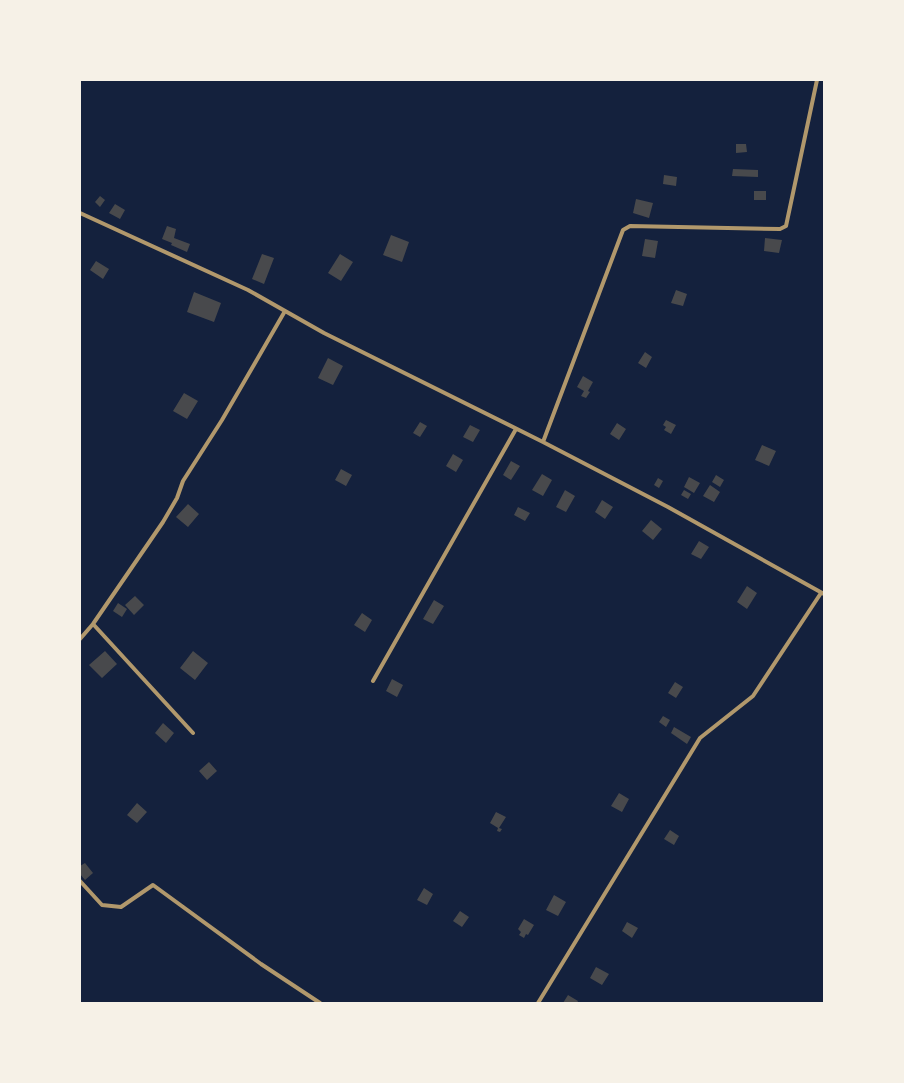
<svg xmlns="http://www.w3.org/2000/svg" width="904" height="1083" font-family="Raleway,sans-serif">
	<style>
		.building { fill: #48494c }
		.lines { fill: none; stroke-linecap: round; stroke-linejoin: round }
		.minor { stroke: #b1986c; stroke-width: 4 }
	</style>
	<rect width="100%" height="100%" fill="#14213d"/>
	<path class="building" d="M736 144H746L747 152 736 153Z
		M733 169 758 170V177L732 176Z
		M664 175 677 177 676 186 663 184Z
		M754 191H766V200H754Z
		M100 196 105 200 100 207 95 202Z
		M636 199 653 203 649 218 633 213Z
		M115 204 125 210 120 219 109 213Z
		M167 226 176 229 174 238 190 244 187 252 171 245 172 243 162 239Z
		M391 235 409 242 402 262 383 255Z
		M765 238 782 240 779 253 764 251Z
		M645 239 658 241 655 258 642 256Z
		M262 254 274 258 264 284 252 279Z
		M340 254 353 262 341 281 328 273Z
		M96 261 109 269 103 279 90 270Z
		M676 290 687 294 683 306 671 303Z
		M194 292 221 303 214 322 187 312Z
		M645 352 652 357 646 368 638 363Z
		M328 358 343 366 333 385 318 378Z
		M583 376 593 382 588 391 590 392 586 398 581 396 584 391 577 387Z
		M184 393 198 401 187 419 173 411Z
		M666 420 676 425 671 434 664 430 666 427 663 425Z
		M420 422 427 426 420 437 413 433Z
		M617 423 626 429 619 440 610 434Z
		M470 425 480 430 473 442 463 437Z
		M762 445 776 451 769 466 755 460Z
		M453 454 463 460 456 472 446 466Z
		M511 461 520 466 511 480 503 475Z
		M341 469 352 475 346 486 335 480Z
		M542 474 552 480 543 496 532 490Z
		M716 475 724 480 720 487 712 482Z
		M689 477 700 483 694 493 684 487Z
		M658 478 663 481 659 488 654 485Z
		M710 485 720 492 714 502 703 496Z
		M565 490 575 496 566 512 556 507Z
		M684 490 691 494 688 499 681 495Z
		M602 500 613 507 605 519 595 512Z
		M188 504 199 514 188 527 176 517Z
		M518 507 530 513 525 521 514 515Z
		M651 520 662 529 653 540 642 531Z
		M699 541 709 547 701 559 691 554Z
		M747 586 757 593 747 609 737 602Z
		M135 596 144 605 134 615 125 605Z
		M434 600 444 606 433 624 423 619Z
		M118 603 127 609 122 617 113 611Z
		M362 613 372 620 365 632 354 625Z
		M105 651 117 664 102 678 89 665Z
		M193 651 208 663 195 680 180 668Z
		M392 679 403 685 397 697 386 691Z
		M675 682 683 687 676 698 668 693Z
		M663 716 670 720 666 727 659 722Z
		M163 723 174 733 166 743 155 733Z
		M674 727 691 737 687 744 671 733Z
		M209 762 217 771 207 780 199 771Z
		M619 793 629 799 622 812 611 806Z
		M137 803 147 812 137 823 127 815Z
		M496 812 506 817 499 828 502 829 500 832 497 831 498 828 490 823Z
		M670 830 679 836 674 845 664 839Z
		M85 863 93 873 85 880 80 874V866Z
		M424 888 433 894 427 905 417 900Z
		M554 895 566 902 558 916 546 910Z
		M460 911 469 917 462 927 453 921Z
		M524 919 534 925 528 935 526 934 524 938 519 935 521 932 518 929Z
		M627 922 638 928 632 938 622 931Z
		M596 967 609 974 602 985 590 978Z
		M568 995 578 1001 577 1003H563Z"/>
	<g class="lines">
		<path class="minor" d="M80 213 248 290 324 333 543 442 668 507 824 594
			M543 442 623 230 630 226 780 229 786 226 817 80
			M93 624 193 733
			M80 639 93 624 163 522 177 498 183 481 222 420 285 311
			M373 681 516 429
			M80 881 102 905 121 907 153 885 261 964 320 1003
			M538 1003 700 738 753 696 821 593"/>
	</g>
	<rect width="904" height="1083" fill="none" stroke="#f6f1e7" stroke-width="162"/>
</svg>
